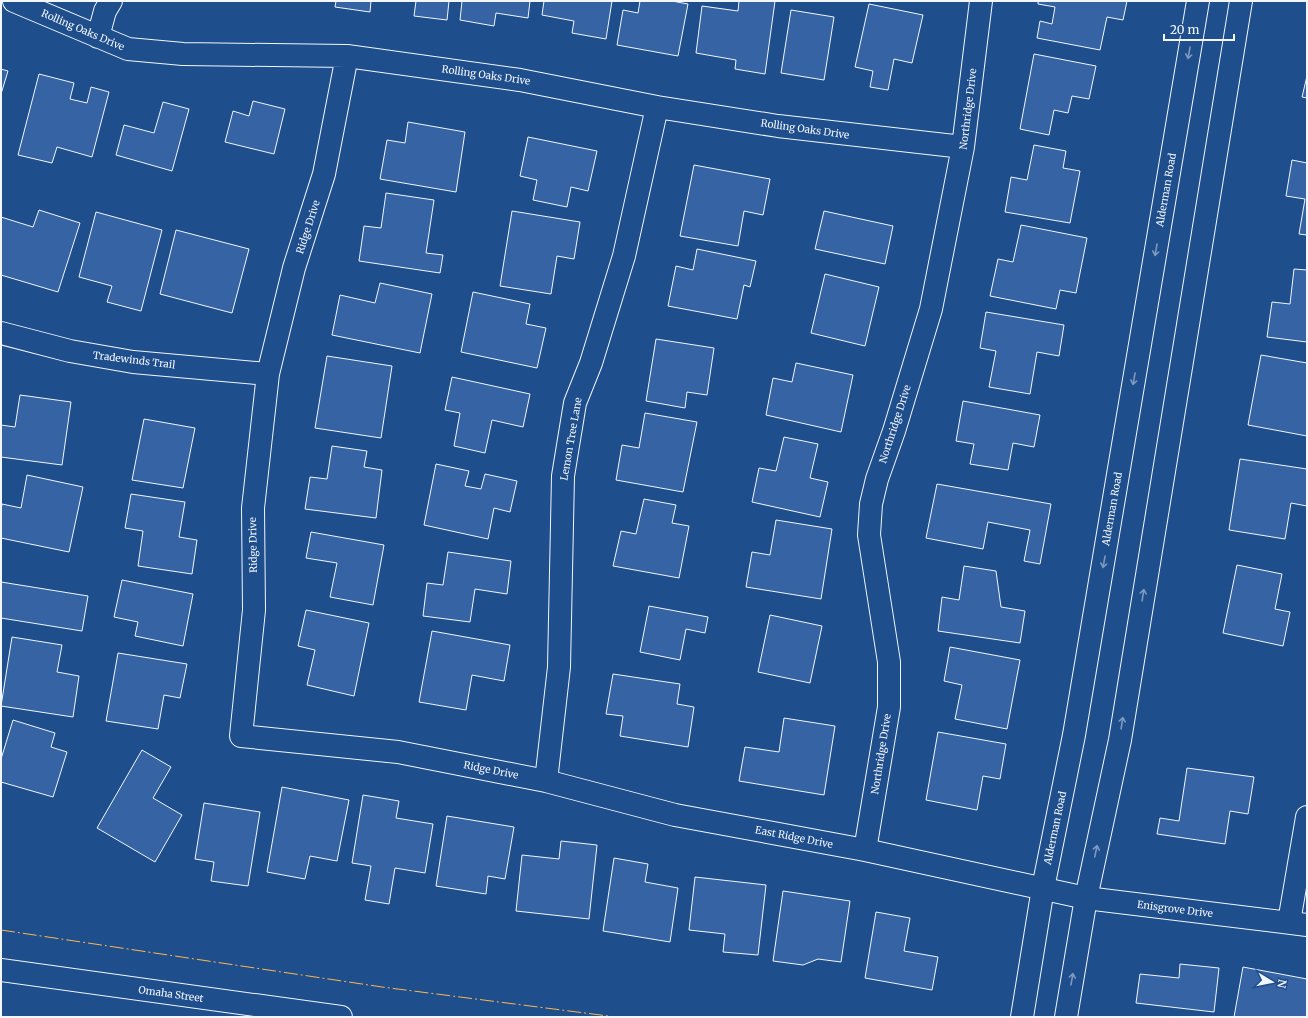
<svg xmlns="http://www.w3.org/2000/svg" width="1308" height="1018" font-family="Merriweather,serif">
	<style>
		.building { fill: #3563a3; stroke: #f2f6ff }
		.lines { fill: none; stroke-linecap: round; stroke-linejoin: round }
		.minor-casing { stroke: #f2f6ff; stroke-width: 24 }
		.major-casing { stroke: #f2f6ff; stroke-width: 24 }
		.minor { stroke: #1f4e8c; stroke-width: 22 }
		.major { stroke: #1f4e8c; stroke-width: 22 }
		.power { stroke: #ffb74d; stroke-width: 1; stroke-dasharray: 14 3 2 3; stroke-linecap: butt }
		.oneway { stroke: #7e9ac0 }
		.labels { text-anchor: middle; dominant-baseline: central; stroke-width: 3; stroke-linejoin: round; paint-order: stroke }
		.street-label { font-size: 10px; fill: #f2f6ff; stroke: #1f4e8c }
	</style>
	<rect width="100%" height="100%" fill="#1f4e8c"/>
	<path class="building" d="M336 1H371L370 12 335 7Z
		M416 1H449L447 20 414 16Z
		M462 1H530L528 18 496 13 494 26 460 20Z
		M544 1H612L606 39 572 33 574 21 542 15Z
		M640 1H672L688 4 678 56 617 45 623 10 638 13Z
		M739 1H775L765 74 735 69 736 60 696 53 702 6 738 11Z
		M1038 1H1127L1123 20 1107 17 1100 50 1037 38 1040 21 1052 24 1055 7 1038 4Z
		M869 4 923 15 912 63 894 59 888 90 870 87 873 71 855 67Z
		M791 10 834 17 824 80 781 73Z
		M1034 54 1096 66 1089 99 1072 96 1068 113 1054 110 1049 135 1020 129Z
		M1 69 8 71 1 94Z
		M39 74 74 83 70 99 87 103 91 87 109 92 92 157 57 147 52 163 18 155Z
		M1307 76V98L1302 97Z
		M253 101 285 109 274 154 225 142 233 111 249 116Z
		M163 102 189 109 172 171 116 155 124 125 154 133Z
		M408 122 465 132 456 192 380 179 387 140 405 143Z
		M528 137 597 151 588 191 571 187 567 207 533 200 537 180 520 176Z
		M1034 145 1066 151 1063 168 1080 171 1070 223 1005 212 1011 177 1027 180Z
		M1292 160 1307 163V235L1299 234 1305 199 1286 196Z
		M694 165 770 179 763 215 744 211 738 246 680 236Z
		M386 193 434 200 426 253 443 255 440 273 359 261 364 226 381 228Z
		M39 210 80 223 58 292 1 275V217L33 227Z
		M512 211 580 222 574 259 557 256 551 294 500 286Z
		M824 211 893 226 885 264 815 249Z
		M96 212 162 230 141 311 107 302 112 286 79 277Z
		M1021 225 1087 238 1076 293 1060 290 1056 309 990 296 998 259 1013 262Z
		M176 230 249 249 232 313 160 294Z
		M697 249 756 261 750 287 744 285 737 319 668 306 676 266 693 270Z
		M1294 269 1307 270V342L1267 337 1272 302 1290 304Z
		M825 274 879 287 865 346 811 333Z
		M380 283 432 294 420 353 332 335 340 295 375 303Z
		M473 292 530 304 526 324 546 328 537 368 461 352Z
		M986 312 1064 325 1059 356 1037 352 1030 394 989 387 996 351 980 348Z
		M656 339 714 348 707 395 687 392 685 408 646 401Z
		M1261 355 1307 363V436L1248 425Z
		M327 356 392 366 381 438 315 428Z
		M796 363 853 375 841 432 766 415 773 378 792 382Z
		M452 377 530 394 523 427 492 420 485 453 454 446 460 413 445 410Z
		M20 395 71 402 62 465 1 457V425L15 427Z
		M963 401 1040 415 1034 447 1013 443 1008 470 970 464 974 444 956 441Z
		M645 413 697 422 683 492 616 480 622 445 639 448Z
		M144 419 195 428 183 488 132 480Z
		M784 437 818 444 810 478 828 482 820 517 752 502 759 468 776 471Z
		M332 446 367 451 364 467 382 470 376 518 305 509 310 477 327 479Z
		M1240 459 1307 469V506L1291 503 1285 539 1229 530Z
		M436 464 469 471 465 486 481 489 485 474 517 481 510 512 494 508 488 539 424 525Z
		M27 475 83 487 69 552 1 538V510L2 504 21 508Z
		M937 484 1051 504 1040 564 1024 561 1030 530 988 522 983 549 926 538Z
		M131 494 185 502 179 537 197 540 192 574 138 566 143 531 125 528Z
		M644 499 676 505 672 523 689 526 679 578 613 566 621 531 636 534Z
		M776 520 832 529 821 599 746 587 752 552 770 555Z
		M311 532 384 545 373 605 330 597 337 563 306 558Z
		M448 552 511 561 507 594 475 589 470 622 423 616 427 583 443 585Z
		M1237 565 1282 574 1275 609 1290 612 1283 646 1223 633Z
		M964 566 996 571 1001 607 1025 611 1020 643 938 631 942 597 959 600Z
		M122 580 193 594 183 646 135 636 138 622 114 617Z
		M1 582 88 596 82 631 1 618Z
		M649 606 708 617 705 633 686 629 680 660 640 652Z
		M306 610 369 623 354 696 307 685 315 650 298 646Z
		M770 615 822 626 810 683 758 672Z
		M432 631 510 645 504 681 472 675 466 710 419 702Z
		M12 637 62 645 57 672 79 676 73 717 1 706Z
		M950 647 1020 660 1007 729 955 719 962 685 944 681Z
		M118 653 187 664 180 698 164 695 158 729 106 721Z
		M613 674 680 684 677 704 694 707 688 747 620 736 623 716 606 714Z
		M784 718 835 726 824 795 739 781 745 747 779 752Z
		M13 720 55 733 51 747 67 752 53 797 1 782V759Z
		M938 732 1006 744 1000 779 983 776 977 810 926 800Z
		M142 750 171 767 153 798 182 815 155 862 97 828Z
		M1187 768 1254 777 1248 814 1230 811 1225 844 1157 834 1160 818 1179 821Z
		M282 787 349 800 337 861 310 856 305 879 267 872Z
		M363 795 399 801 396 818 433 824 425 873 395 868 389 904 365 900 371 866 352 863Z
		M204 803 260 812 248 886 211 881 214 862 195 859Z
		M447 816 514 827 505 879 488 876 486 894 436 886Z
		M561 841 597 845 589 919 516 911 522 855 559 859Z
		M614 858 648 864 645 882 678 888 670 942 603 931Z
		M695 877 766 885 758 955 723 952 725 934 689 930Z
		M783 891 850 901 841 962 818 959 803 965 773 961Z
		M876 912 910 918 904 951 938 957 932 990 865 978Z
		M1180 964 1219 968 1214 1012 1136 1003 1140 974 1179 978Z
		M1243 967 1307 979V1017H1234Z"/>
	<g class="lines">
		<defs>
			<path id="minor" d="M14 1 128 49 183 54 347 56 520 80 657 107 778 126 963 147
				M98 37 105 11 111 1
				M347 56 324 174 294 268 268 374 253 508 254 610 241 736 398 752 546 781 675 815 865 850 1086 898 1307 925
				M1 333 70 351 133 362 268 374
				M546 781 559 667 563 476 575 403 591 363 624 256 657 107
				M865 850 889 707V662L869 535 871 504 877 479 894 431 931 309 963 147 981 1
				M1289 922 1307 817
				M1 970 341 1017"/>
			<path id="major" d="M1022 1017 1043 888 1074 735 1198 1
				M1066 1017 1086 898 1120 740 1241 1"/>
		</defs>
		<use href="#minor" class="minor-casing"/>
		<use href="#major" class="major-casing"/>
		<use href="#minor" class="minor"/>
		<use href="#major" class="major"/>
		<path class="power" d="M1 930 382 987 616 1017"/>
	</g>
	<defs><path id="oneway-shaft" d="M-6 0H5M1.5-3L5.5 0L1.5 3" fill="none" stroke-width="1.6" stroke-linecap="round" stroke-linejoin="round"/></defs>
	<g class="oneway">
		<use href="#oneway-shaft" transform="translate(1189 53) rotate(100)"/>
		<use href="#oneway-shaft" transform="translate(1156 250) rotate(100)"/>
		<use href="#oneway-shaft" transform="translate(1134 379) rotate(100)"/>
		<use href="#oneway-shaft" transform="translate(1104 562) rotate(100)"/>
		<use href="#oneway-shaft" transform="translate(1143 595) rotate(-81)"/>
		<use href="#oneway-shaft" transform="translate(1122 723) rotate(-81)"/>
		<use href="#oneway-shaft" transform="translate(1096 851) rotate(-78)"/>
		<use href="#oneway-shaft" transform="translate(1072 979) rotate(-80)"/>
	</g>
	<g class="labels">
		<g class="street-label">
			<text transform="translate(83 30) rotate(23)">Rolling Oaks Drive</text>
			<text transform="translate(486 75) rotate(8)">Rolling Oaks Drive</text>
			<text transform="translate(968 109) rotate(-83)">Northridge Drive</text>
			<text transform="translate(805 129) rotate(8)">Rolling Oaks Drive</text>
			<text transform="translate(1166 190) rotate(-80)">Alderman Road</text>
			<text transform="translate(308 227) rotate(-72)">Ridge Drive</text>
			<text transform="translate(134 360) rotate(7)">Tradewinds Trail</text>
			<text transform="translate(895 424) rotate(-72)">Northridge Drive</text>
			<text transform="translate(571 439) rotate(-80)">Lemon Tree Lane</text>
			<text transform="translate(1112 509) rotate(-80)">Alderman Road</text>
			<text transform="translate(253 545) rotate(-91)">Ridge Drive</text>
			<text transform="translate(881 754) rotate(-81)">Northridge Drive</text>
			<text transform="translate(491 770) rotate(11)">Ridge Drive</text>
			<text transform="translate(1055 828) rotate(-78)">Alderman Road</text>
			<text transform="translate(794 837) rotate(11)">East Ridge Drive</text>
			<text transform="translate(1175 909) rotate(7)">Enisgrove Drive</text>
			<text transform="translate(171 994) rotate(8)">Omaha Street</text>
		</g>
	</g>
	<rect width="1308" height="1018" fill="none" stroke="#f2f6ff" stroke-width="4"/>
	<g transform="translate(1272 982) rotate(100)" stroke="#1f4e8c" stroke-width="3" paint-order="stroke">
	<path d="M0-3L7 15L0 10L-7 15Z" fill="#f2f6ff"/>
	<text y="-6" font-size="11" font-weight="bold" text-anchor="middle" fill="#f2f6ff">N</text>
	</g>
	<path d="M1164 34v6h70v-6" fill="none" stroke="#f2f6ff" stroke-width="2"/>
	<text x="1170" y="34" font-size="12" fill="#f2f6ff" stroke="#1f4e8c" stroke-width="3" paint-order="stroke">20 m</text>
</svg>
